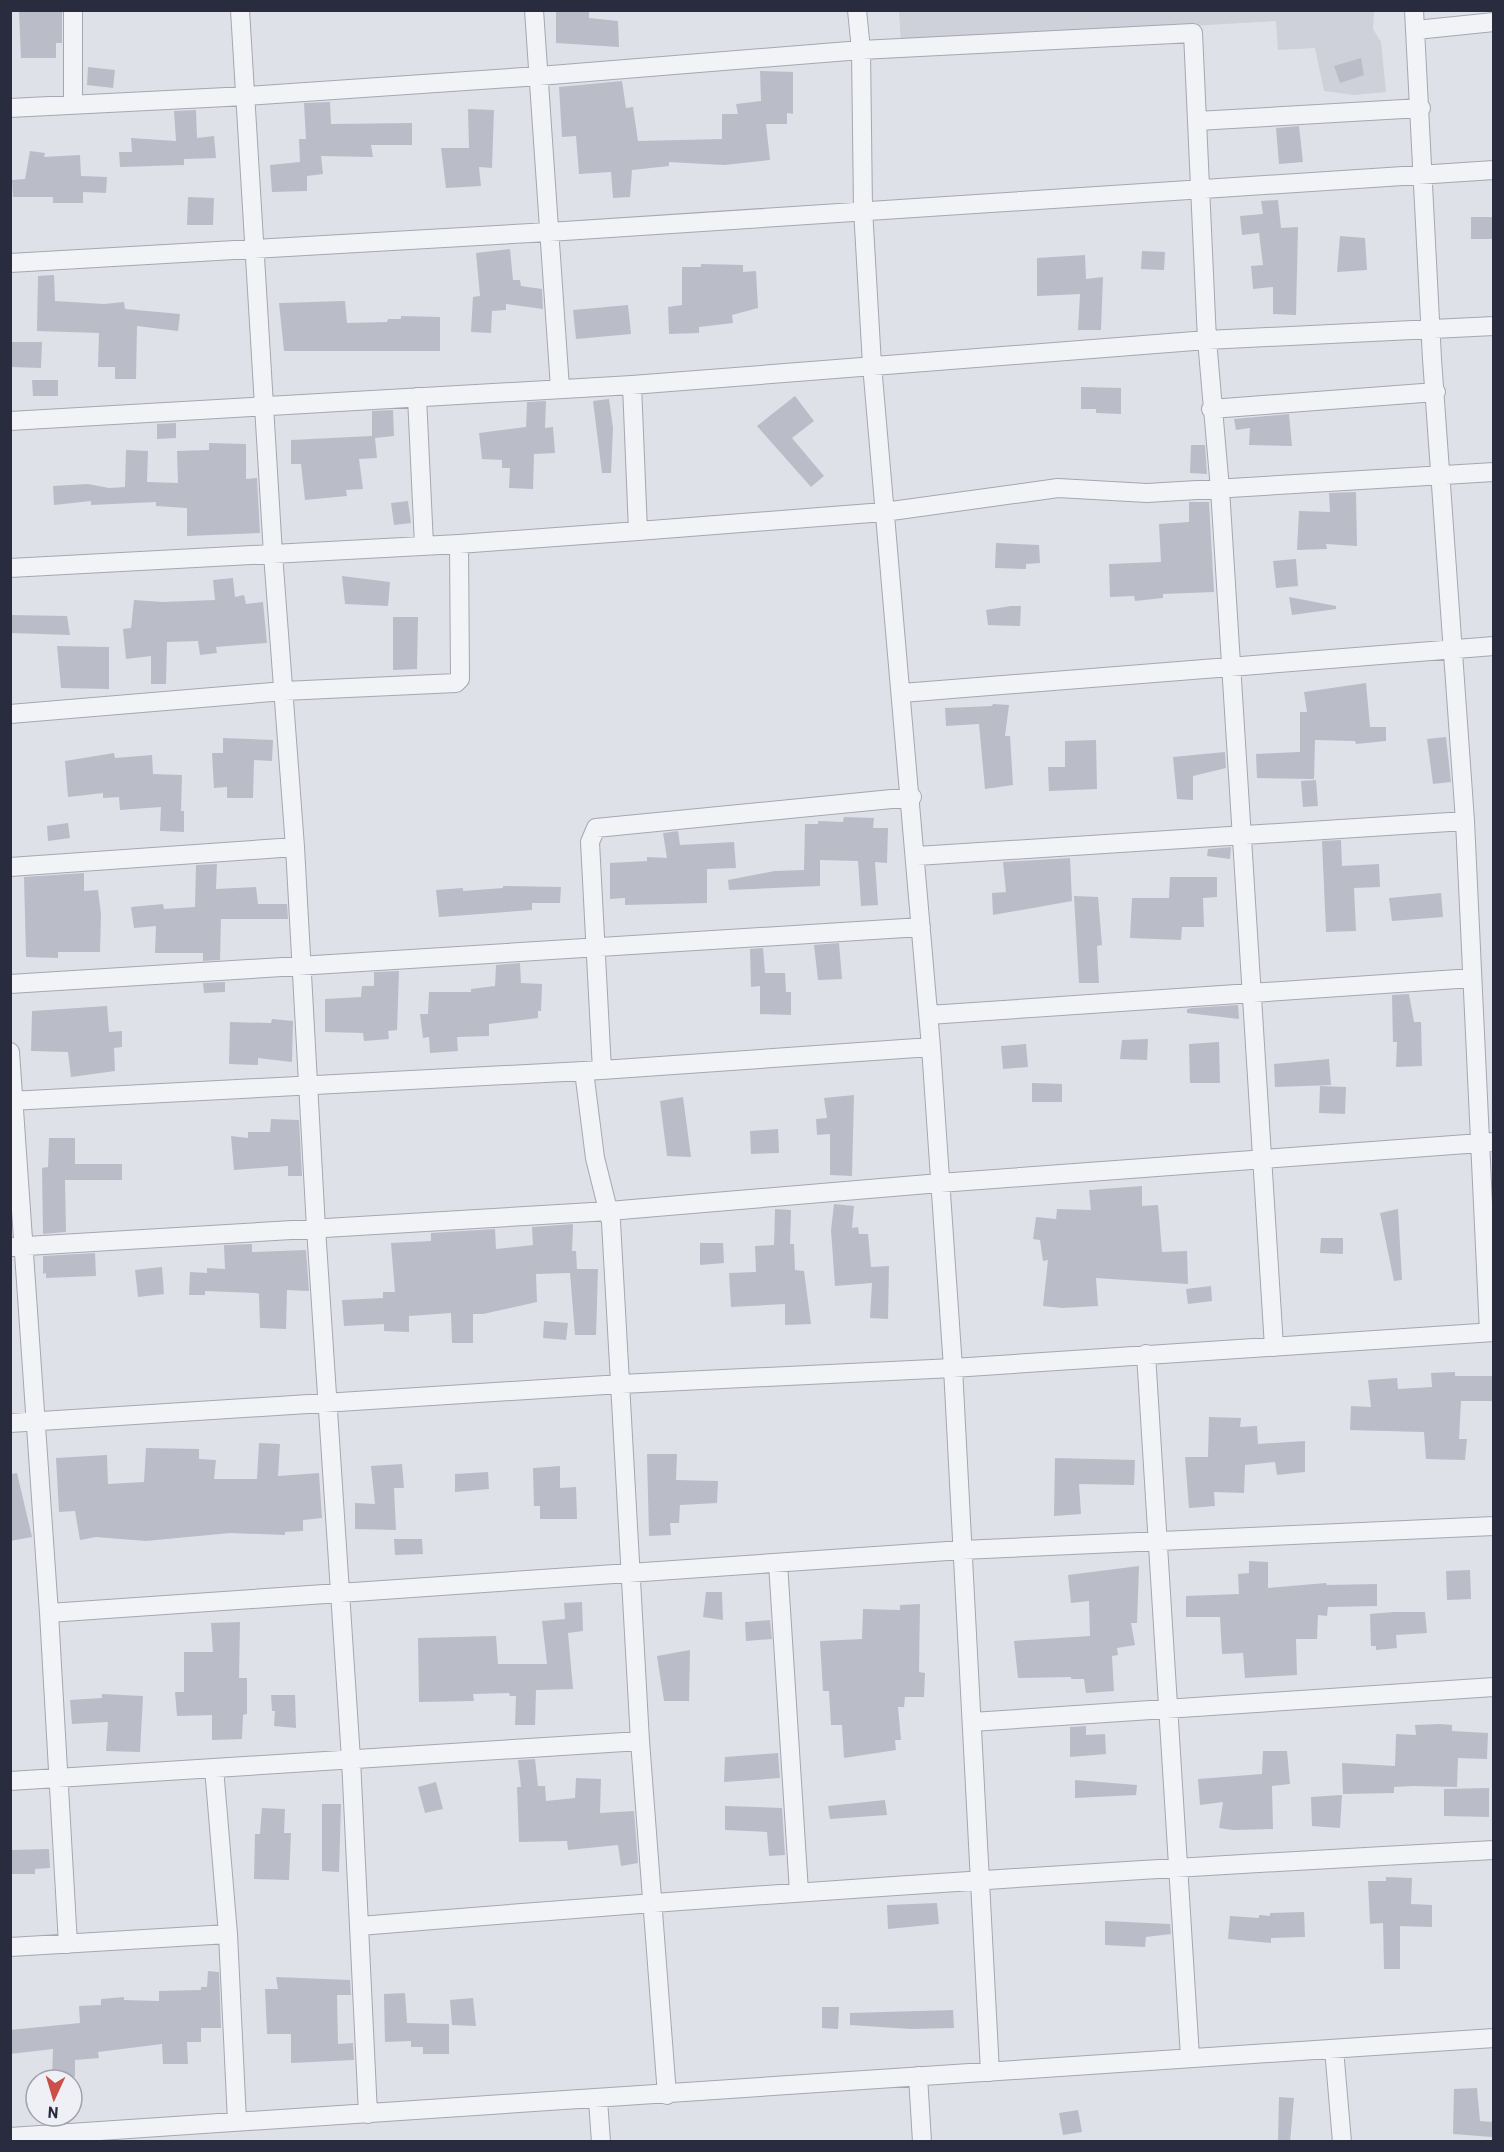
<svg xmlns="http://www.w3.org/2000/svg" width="1504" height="2152" font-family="Barlow,sans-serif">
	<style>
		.built { fill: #ced0da }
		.building { fill: #babcc8 }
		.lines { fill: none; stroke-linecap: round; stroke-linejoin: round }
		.minor-casing { stroke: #a5a7b2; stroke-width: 20 }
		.minor { stroke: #f2f3f6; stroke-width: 18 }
	</style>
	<rect width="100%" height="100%" fill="#dfe1e8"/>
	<path class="built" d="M899 11H1374L1373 29 1381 42 1386 92 1354 95 1324 91 1315 48 1278 50 1276 21 901 43Z"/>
	<path class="building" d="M19 10H62V43H56V58H21Z
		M556 10H589V18L618 21 619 47 556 43Z
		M1361 58 1364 75 1340 83 1334 66Z
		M88 67 115 70 113 88 87 85Z
		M760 71 793 72V114L787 113V124H766L770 160 724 165 669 162V166L632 170 630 197 613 198 611 172 579 174 576 136 562 137 559 87 622 81 626 108 633 107 638 141 722 139V114H738L736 104 761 101Z
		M330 102 331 124 412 123V145H371L373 157 321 156 323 174 307 176V191L272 192 270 165 300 162 299 139H306L304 103Z
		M468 109 494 110 492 168 479 167 481 186 446 188 441 148H469Z
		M196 110 197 138 214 136 216 158 184 159V165L120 167 119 152H132L131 138 176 141 174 111Z
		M1299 126 1303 162 1279 164 1276 128Z
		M30 151 45 153 44 157 80 155 81 176 107 177 106 193 83 192V203H53V197H13L12 180 25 179Z
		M188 197 214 198 213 225H187Z
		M1278 200 1281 228 1298 227 1296 315 1273 314V287L1253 289 1251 266 1263 265 1259 233 1242 235 1240 216 1263 214 1261 201Z
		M1471 217H1494V239H1471Z
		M1340 236 1365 238 1367 270 1337 272Z
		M510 249 513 280H520L521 286 542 289 543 309 506 304V310L492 311 491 333 471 332 473 297 480 296 476 253Z
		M1142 251 1165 252 1164 270 1141 269Z
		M1085 255 1086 279 1103 277 1101 330H1078L1080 294 1037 296V258Z
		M701 264 743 265V272L756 271 758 308 732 315 733 323 699 327V333L669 334 668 307 682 305V267H701Z
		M54 275 55 301 104 304 124 302 125 309 180 314 178 331 137 326 136 379H115V367H98L99 333 37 331 38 276Z
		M345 301 347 323 387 322 388 319H401V316L440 317V351H284L279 303Z
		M628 305 631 334 576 339 573 310Z
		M12 342H42L41 368 12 367Z
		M32 380H58V396H33Z
		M1081 387 1121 388V414L1096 413V409H1081Z
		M795 396 814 421 792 438 824 476 811 487 757 426Z
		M609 399 613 428 611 473H602L593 401Z
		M546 401 545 428 553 427 555 453 534 454 533 489 509 488 510 468H502V460L482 459 479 433 526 427 527 402Z
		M393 410 394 436 375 438 377 458 359 459 363 489 346 490 347 496 305 500 301 464H291V440L372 436V411Z
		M1289 414 1292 446 1249 445 1250 428 1236 430 1234 419Z
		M176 423V438L157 439V424Z
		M209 443 246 444V479L257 478 260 533 187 536V508L156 506V502L91 505V501L54 505 53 486 88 484 109 488 125 487 126 450 148 451 147 482 178 483 177 451 209 450Z
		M1191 445H1205L1207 474 1190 473Z
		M1356 492 1357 546 1326 544 1327 549 1297 550 1299 511 1330 512 1329 493Z
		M408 501 411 523 394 525 391 503Z
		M1189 502H1209L1214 592 1163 594V598L1135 601 1134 596 1110 597 1109 564 1161 562 1159 524 1189 522Z
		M996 543 1039 545 1040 563 1026 564V569L995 568Z
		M1296 559 1298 586 1276 588 1273 561Z
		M342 576 390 582 388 606 345 604Z
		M233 578 235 597 244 595 246 604 263 602 267 643 216 647 217 653 200 655 198 641 167 642 166 684H151V656L126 659 123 629 131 628 134 600 163 602 215 600 213 580Z
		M1289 597 1336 606V609L1292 615Z
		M1011 606H1021L1020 626 988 625 986 610Z
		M10 615 67 616 70 635 10 633Z
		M393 617H418L417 669 393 670Z
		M57 646 109 647V689L61 688Z
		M1366 683 1370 727H1386V741L1356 744 1355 741 1315 740 1314 779 1257 778 1256 754 1300 752V712H1307L1304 692Z
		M993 704 1009 705 1005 736H1010L1013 785 985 789 979 724 946 726 945 708 992 706Z
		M1446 737 1451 782 1433 784 1427 739Z
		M223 738 273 740 272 761 254 760 253 798H227V787L214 788 212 753H223Z
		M1096 740 1097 789 1049 791 1048 767H1065V741Z
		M1225 752 1226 768 1193 776V800L1177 799 1173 757Z
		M114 753 115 758 152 755 153 774 182 775 181 811H184V832L160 831 161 807 120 810 119 797 103 798V793L68 797 65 761Z
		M1316 780 1318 806 1303 807 1301 781Z
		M844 817 874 818 873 828H888L887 863 875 862 878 905 861 906 858 861 820 860V886L729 890 728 880 775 871 804 870 805 824H818V821L843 822Z
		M68 823 70 838 48 841 47 826Z
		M678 831 680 845 734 842 736 868 707 869V903L625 905V898L610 899V863L647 861V857L667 858 663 833Z
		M1341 840 1342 866 1379 864 1380 887 1354 888 1356 931 1326 932 1322 841Z
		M1231 847 1230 859 1207 856 1208 849Z
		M1070 858 1072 901 993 915 992 893 1006 892 1003 862Z
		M217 864 216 889 256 887 258 904H287L288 919H221L220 960 203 961V953H155L156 926 134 928 131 907 163 904 164 909 195 907 196 865Z
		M84 873V891L98 890 101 914 100 952H58V958L26 957 24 877Z
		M1170 877H1217V897L1203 898 1204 927H1182L1181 940 1130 938 1132 898H1169Z
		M503 886 561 887 560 903H532V910L439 917 436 890 463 888V891L503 888Z
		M1441 893 1443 917 1392 921 1389 898Z
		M1074 896 1098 897 1102 945 1097 946 1099 983H1079Z
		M839 943 842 979 818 980 814 945Z
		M763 948 765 973H785L786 992H791V1015L760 1014V986L751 987 750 949Z
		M520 963 521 983 542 984 541 1011H538V1018L489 1024V1036L457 1037 458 1051 430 1053 429 1037 423 1038 420 1014H428L429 992H471V989L495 986 496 965Z
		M399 971 397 1030 388 1031 389 1039 364 1041 363 1033 325 1032V999L361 997 362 986H374V972Z
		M225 982V992L204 993 203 983Z
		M1409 994 1414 1022H1421L1422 1066 1396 1067 1397 1042H1393L1392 995Z
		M1238 1005 1239 1019 1187 1013V1009L1192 1008Z
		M107 1006 109 1032 122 1031V1047L114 1048 115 1071 71 1077 68 1052 31 1051 32 1011Z
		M272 1019 293 1021 292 1062 258 1058V1065L229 1064 230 1022 271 1023Z
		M1148 1039 1147 1060 1120 1059 1122 1040Z
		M1219 1042 1220 1083H1190L1189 1044Z
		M1026 1044 1028 1067 1003 1069 1001 1046Z
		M1329 1059 1331 1085 1275 1087 1274 1064Z
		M1032 1083 1062 1084V1102H1032Z
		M1320 1086 1346 1087 1345 1114 1319 1113Z
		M854 1095 852 1176 830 1175V1134L817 1135 816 1119 827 1118 824 1098Z
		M683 1097 691 1157 667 1156 660 1101Z
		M271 1119 299 1120 302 1176H288V1166L234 1170 231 1136 248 1138V1132H270Z
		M778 1129 779 1153 751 1154 750 1131Z
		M49 1138H75V1164H122V1180H65L66 1232 43 1234 42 1168 48 1167Z
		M1142 1186V1206L1158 1205 1162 1252 1187 1251 1188 1284 1096 1278 1098 1306 1062 1308 1043 1306 1048 1260 1043 1261 1040 1240 1033 1239 1036 1217 1056 1219 1057 1209 1091 1210 1089 1190Z
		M834 1204 854 1206 852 1228 858 1227 859 1234H868L871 1267 889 1266 888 1319 870 1318 872 1283 835 1286 831 1230Z
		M775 1209 791 1210 790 1244H794L795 1270 804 1271 811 1324 785 1325V1304L731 1307 729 1273 756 1272 755 1246 774 1245Z
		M1398 1209 1402 1280 1394 1281 1380 1213Z
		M573 1224 572 1251H576L577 1269H598L596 1335H575L570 1273 536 1274 537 1302 483 1314H473V1343H452L451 1313 409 1316V1332L384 1331V1324L344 1326 342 1300 383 1298V1292H395L391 1243 431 1241V1233L495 1229 496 1249 533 1245 532 1227Z
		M1321 1238H1343V1254L1320 1253Z
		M700 1243H723L724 1263 700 1265Z
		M252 1244V1252L306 1250 309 1291 287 1290 286 1329 260 1328 259 1294 256 1293 205 1291V1295H189L190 1272 207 1273V1268L225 1269 224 1245Z
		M95 1253 96 1276 46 1278V1273L43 1274V1256Z
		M162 1267 164 1294 138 1297 135 1270Z
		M1211 1286 1212 1301 1188 1304 1186 1289Z
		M544 1321 568 1323 566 1340 543 1338Z
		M1455 1372V1376H1494V1401H1461L1459 1439H1467L1465 1460 1426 1459 1424 1432 1350 1430 1351 1406 1371 1407 1368 1380 1397 1378 1398 1389 1432 1387 1431 1373Z
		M1209 1417 1241 1418 1240 1427 1257 1426 1258 1444 1305 1441V1472L1277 1475 1275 1462 1245 1465 1244 1493 1214 1492 1215 1506 1189 1508 1185 1457H1208Z
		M259 1443 280 1444 278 1476 319 1473 322 1518 303 1520V1531L285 1532V1535L230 1533 146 1541 96 1537 80 1540 75 1511 59 1512 56 1458 107 1455 108 1484 144 1482 146 1448 199 1449V1459L216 1460 214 1479H257Z
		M647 1454H677L676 1480 718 1481 717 1503 680 1505 679 1523H670L671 1535 649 1536Z
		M1055 1458 1135 1460 1134 1485 1079 1484 1081 1514 1054 1516Z
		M402 1464 404 1488H394L396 1530 355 1529V1503L375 1504 371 1466Z
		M560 1466V1488L576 1487 577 1519H540V1506H534L533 1468Z
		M488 1472 489 1489 455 1492V1474Z
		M17 1473 32 1537 10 1541V1474Z
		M394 1539H422L423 1554 395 1555Z
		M1249 1561 1268 1562V1588L1326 1583 1327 1585 1377 1584V1606L1328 1607 1327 1616 1318 1615 1317 1639H1296L1297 1675 1245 1678 1243 1653 1222 1654 1220 1617H1186V1596L1239 1594 1238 1574 1249 1573Z
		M1139 1566 1137 1623H1131L1135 1645 1117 1648 1118 1655 1112 1656 1114 1691 1086 1693 1084 1679H1071V1677L1018 1678 1014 1641 1090 1636 1089 1601 1071 1603 1068 1575Z
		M1470 1570 1471 1599 1447 1600 1446 1571Z
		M706 1592H722L723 1620 703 1617Z
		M582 1602 583 1631 568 1633 573 1689 536 1690 535 1725H515L516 1696H510L509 1693 473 1694 474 1701 419 1702 418 1638 496 1636 498 1664H547L542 1621 565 1619 564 1603Z
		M920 1604 919 1672 925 1673 924 1697H905L904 1707H898L901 1740H895L896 1750 844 1758 842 1725H831L829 1691H823L820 1641 862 1639 863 1609 900 1610V1605Z
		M1394 1612H1425L1427 1633 1396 1635 1397 1648 1376 1650V1646H1371L1370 1614Z
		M770 1620 772 1639 746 1641 745 1622Z
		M240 1622 239 1678H247V1714L243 1715 242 1739 212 1740V1715L177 1716 175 1692H184V1652H213L211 1623Z
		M690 1650 689 1701H664L657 1656Z
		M102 1694 143 1696 140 1752 106 1751 108 1722 72 1724 70 1700 102 1698Z
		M271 1695H295L296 1728 274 1726 275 1711H272Z
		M1440 1724 1452 1725V1731L1488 1733 1487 1759 1458 1758 1457 1787 1413 1786 1394 1787V1793L1343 1794 1342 1763 1395 1766 1396 1734 1416 1735 1415 1725Z
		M1086 1726V1735L1105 1734 1106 1754 1070 1757V1727Z
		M1263 1751H1287L1290 1784 1272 1786 1273 1829 1233 1830 1219 1828 1223 1802 1200 1805 1198 1779 1262 1774Z
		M778 1753 780 1778 724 1782 725 1757Z
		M535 1759 538 1786H545L546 1801 575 1798 576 1778 601 1779 600 1813 634 1811 638 1863 621 1866 618 1845 568 1850 567 1841 519 1842 517 1787H521L518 1760Z
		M1075 1780 1137 1785 1136 1795 1075 1798Z
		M436 1782 443 1809 425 1813 418 1787Z
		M1489 1788V1817L1444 1816V1789Z
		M1342 1795 1340 1828 1312 1826 1311 1797Z
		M885 1800 887 1815 830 1819 828 1806Z
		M322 1804H341L339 1872 322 1871Z
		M725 1806 782 1808 785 1855 769 1856 767 1832 725 1830Z
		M262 1808 285 1809 284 1833H291L289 1880 254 1879 255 1834H260Z
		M49 1849 50 1868 35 1869V1874H10V1850Z
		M1386 1877 1412 1878 1411 1904 1432 1905V1927L1400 1926V1969H1384L1383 1923 1370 1924 1368 1881H1386Z
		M937 1903 939 1924 888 1929 887 1905Z
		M1304 1912 1305 1937 1271 1938V1943L1228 1939 1230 1916 1259 1918V1915L1270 1916V1913Z
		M1105 1921 1170 1924 1171 1934 1146 1937 1145 1947 1105 1945Z
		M208 1971 219 1972 221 2028H201V2042H187L188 2064H163L162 2044 98 2052 99 2058 75 2060V2077H52L53 2049 10 2054V2030L80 2023 79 2006 101 2005V1999L124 1997V2000L159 2001V1991L201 1990V1987H207Z
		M276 1977 350 1980 351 1995H337L338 2044 353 2043 354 2060 291 2063V2034H267L265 1989H278Z
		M405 1993 407 2023 449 2024V2054H423V2047H411V2041L385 2042 384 1994Z
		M473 1998 476 2026 452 2025 450 2000Z
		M822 2007H839L838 2029 822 2028Z
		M953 2010 954 2028 911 2029 850 2025V2013Z
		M1477 2088 1480 2121 1493 2122 1492 2137 1453 2134 1454 2089Z
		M1279 2097 1294 2098 1290 2142H1278Z
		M1078 2110 1082 2132 1063 2135 1059 2113Z"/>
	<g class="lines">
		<defs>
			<path id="minor" d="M73 10V105
				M240 10 273 554 295 847 316 1228 351 1759 368 2114
				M534 10 560 388
				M857 10 861 50 863 209 872 365 931 1047 953 1368 990 2072
				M1414 10 1432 359 1465 821 1489 1332
				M1416 30 1494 22
				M10 108 246 96 539 76 861 50 1193 33 1207 340 1220 489 1274 1347
				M1197 121 1421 108
				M10 263 549 232 1494 170
				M632 385 638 531
				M417 397 424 545
				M1211 409 1436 392
				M10 421 632 385 1207 340 1494 326
				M10 568 459 544 638 531 884 512 1058 488 1147 493 1494 472
				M902 693 1494 646
				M10 714 284 691 456 683 460 679 459 544
				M917 856 1465 821
				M10 867 295 847
				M10 984 921 927
				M929 1015 1472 978
				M10 1052 49 1613 68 1944
				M602 1070 590 842 596 828 912 797
				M584 1071 595 1158 611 1222 640 1741 667 2095
				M10 1101 602 1070 931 1047
				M10 1247 609 1211 940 1183 1494 1142
				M1146 1354 1190 2057
				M10 1423 621 1384 953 1368 1494 1332
				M778 1563 799 1892
				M49 1613 962 1550 1494 1526
				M972 1722 1494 1687
				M214 1768 228 1934 237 2121
				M10 1781 640 1741
				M360 1926C737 1895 1115 1870 1494 1850
				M10 1947 228 1934
				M1334 2049 1342 2142
				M918 2076 922 2142
				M598 2100 601 2142
				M10 2137 1494 2038"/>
		</defs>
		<use href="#minor" class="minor-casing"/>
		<use href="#minor" class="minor"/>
	</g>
	<rect width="1504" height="2152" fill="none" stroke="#292c3f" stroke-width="24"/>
	<g transform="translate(54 2098) rotate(184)"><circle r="28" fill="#eff0f6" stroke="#a0a2ad" stroke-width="1.5"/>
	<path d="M0-4.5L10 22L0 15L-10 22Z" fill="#c94f48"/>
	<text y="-9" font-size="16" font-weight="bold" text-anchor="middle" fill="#292c3f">N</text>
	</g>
</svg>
